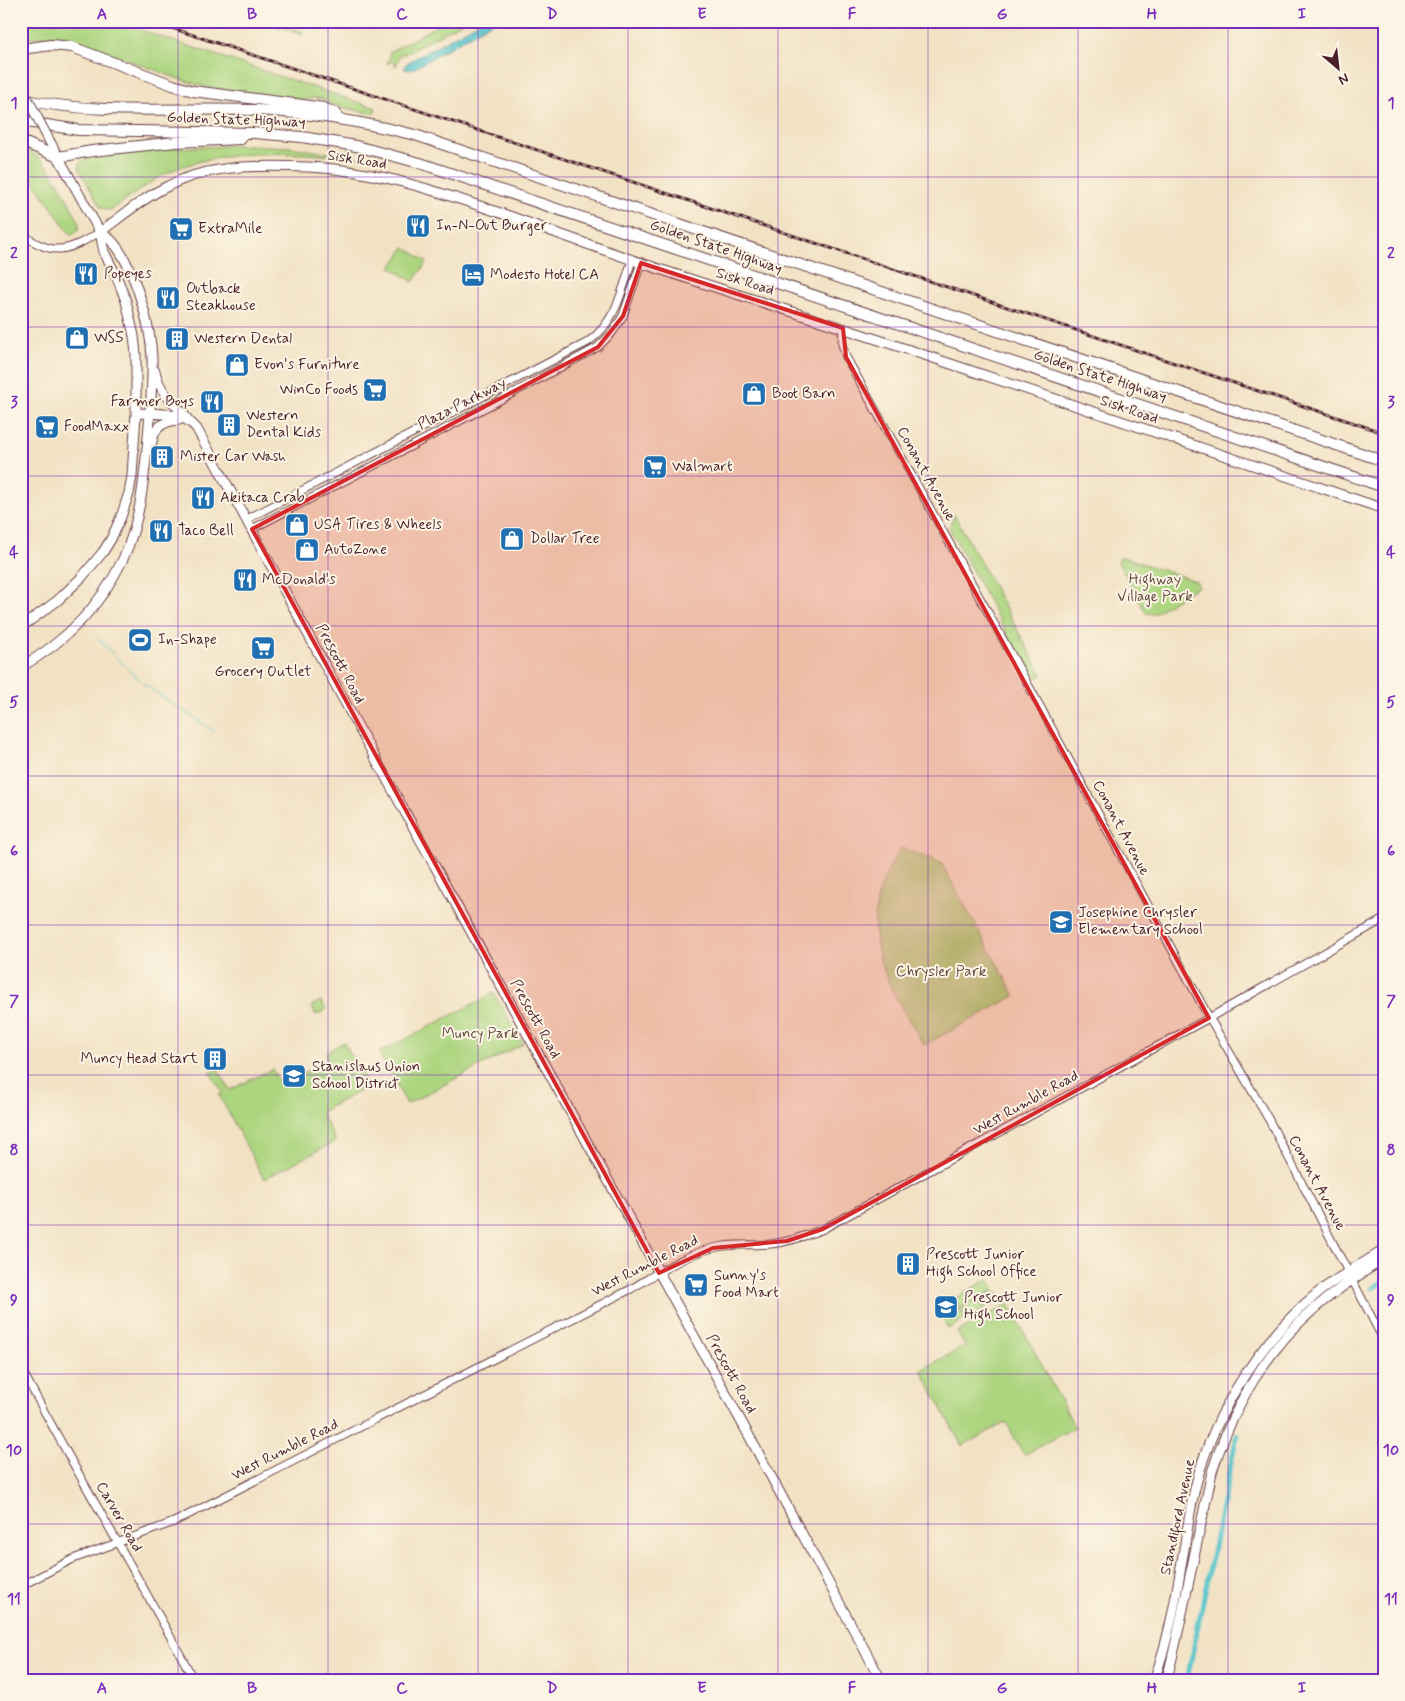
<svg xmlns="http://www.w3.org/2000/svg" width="1405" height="1701" font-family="Mynerve,sans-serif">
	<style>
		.green { fill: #add580; stroke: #7c7a56 }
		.water { fill: #56c4cb; stroke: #50727b }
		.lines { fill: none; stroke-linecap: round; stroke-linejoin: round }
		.stream { stroke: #56c4cb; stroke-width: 1 }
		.canal { stroke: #56c4cb; stroke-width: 5 }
		.minor-casing { stroke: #633c42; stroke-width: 9 }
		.major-casing { stroke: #633c42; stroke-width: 11 }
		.highway-casing { stroke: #633c42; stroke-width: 12 }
		.minor { stroke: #fff; stroke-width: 7 }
		.major { stroke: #fff; stroke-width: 9 }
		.highway { stroke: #fff; stroke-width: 10 }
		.rail-casing { stroke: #4a1f2b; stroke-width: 3 }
		.rail { stroke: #fcf5e5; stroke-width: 1; stroke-dasharray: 4; stroke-linecap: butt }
		.major-bridge-casing { stroke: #633c42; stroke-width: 11; stroke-linecap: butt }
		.major-bridge { stroke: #fff; stroke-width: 9 }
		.marked { fill: #d62828; fill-opacity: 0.2; stroke: #d62828; stroke-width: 4; stroke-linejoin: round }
		.grid { fill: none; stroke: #7b2cbf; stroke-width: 1; stroke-opacity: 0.55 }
		.labels { text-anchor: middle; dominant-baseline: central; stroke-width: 4; stroke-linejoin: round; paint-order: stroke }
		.street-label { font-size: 15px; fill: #4a1f2b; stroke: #fcf5e5 }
		.poi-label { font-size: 15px; fill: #4a1f2b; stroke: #fcf5e5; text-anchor: start }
		.park-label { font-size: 15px; fill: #634c40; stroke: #fcf5e5 }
		.neatline { fill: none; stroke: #7b2cbf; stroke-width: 2 }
		.grid-label { font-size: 16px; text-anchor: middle; font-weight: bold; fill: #7b2cbf }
	</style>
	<rect width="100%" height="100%" fill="#fcf5e5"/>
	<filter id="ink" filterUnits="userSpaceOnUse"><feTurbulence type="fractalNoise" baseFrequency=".02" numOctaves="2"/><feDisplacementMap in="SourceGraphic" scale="10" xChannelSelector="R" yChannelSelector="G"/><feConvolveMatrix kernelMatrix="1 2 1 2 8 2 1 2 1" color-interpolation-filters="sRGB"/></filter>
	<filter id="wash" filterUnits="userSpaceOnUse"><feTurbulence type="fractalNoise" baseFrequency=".0096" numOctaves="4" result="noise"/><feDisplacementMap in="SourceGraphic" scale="20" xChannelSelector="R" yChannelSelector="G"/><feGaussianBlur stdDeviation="1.12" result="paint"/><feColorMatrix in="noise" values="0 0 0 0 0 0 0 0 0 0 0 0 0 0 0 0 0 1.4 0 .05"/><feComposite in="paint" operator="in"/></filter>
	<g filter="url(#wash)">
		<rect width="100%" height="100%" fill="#f2e2c4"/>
		<path class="green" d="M21 21H113L376 108 374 114 327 104 323 99 313 98 307 100 205 87 176 78 73 39 61 36H49L21 39Z
			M263 21H272L303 32 302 35Z
			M445 21H464L409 52 400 55 396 66H395V62L390 61 389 64 387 63 390 56 389 55 390 52Z
			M246 145 290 147 358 158C305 153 226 148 176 169 154 178 134 194 115 208L109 210 101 208 80 171 79 166 81 161 95 155 172 148Z
			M21 146C51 160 63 192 78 220L79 227 78 230 71 235 21 164Z
			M405 247 427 262 413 282 391 267Z
			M954 514 1042 675 1035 679 1030 677 949 528Z
			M1120 557H1123L1196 581 1199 586 1153 614 1146 613 1118 562Z
			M901 848 941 863 1015 996 924 1045C892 992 858 943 884 879 889 868 895 858 901 848Z
			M494 993 523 1044 407 1104 379 1053Z
			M321 1001 326 1010 316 1015 311 1006Z
			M344 1042 370 1089 365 1092 363 1089 321 1112 336 1141 264 1179 219 1095 223 1093 210 1073 218 1069 230 1090 272 1069 281 1085 328 1060 326 1055 327 1052Z
			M989 1279 995 1289 978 1298 972 1288Z
			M972 1289 977 1299 960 1308 955 1298Z
			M995 1290 1001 1300 984 1309 979 1299Z
			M954 1298 959 1308 942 1317 937 1307Z
			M978 1300 983 1310 966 1319 961 1309Z
			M1009 1304 1075 1427 1024 1455 1006 1422 962 1446 921 1370 965 1346 957 1332Z
			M960 1309 965 1319 948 1329 943 1318Z
			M562 1669 568 1680H540Z"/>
		<path class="water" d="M481 21H494L415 68 409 70 405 69 404 67 407 63Z"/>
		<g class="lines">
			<path class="stream" d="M99 639C113 654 127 669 143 683 165 700 190 715 214 731"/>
			<path class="canal" d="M1373 1288 1384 1281
				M1187 1680 1237 1434"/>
		</g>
	</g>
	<g filter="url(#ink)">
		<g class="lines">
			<defs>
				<path id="minor" d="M21 233C53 258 68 251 100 232
					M843 328 842 344 846 357 1030 688 1206 1012 1269 1120 1384 1341
					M247 519 588 342C616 322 622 291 632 260
					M252 529 502 399 598 347 612 333 623 316 641 263
					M21 1368C76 1473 138 1575 194 1680
					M21 1586 73 1559 174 1522 631 1289C656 1274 684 1255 713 1248 733 1243 752 1246 771 1244 789 1242 806 1236 823 1229L1209 1018 1384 919"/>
				<path id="major" d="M100 232C122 216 143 198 168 186 210 164 261 165 308 167 379 170 446 194 512 217 559 234 606 251 653 267 750 299 848 329 945 362 1091 411 1237 461 1384 509
					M155 371C160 395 176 403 189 421
					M136 413C156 414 184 411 197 429L373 754 747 1432 881 1680
					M152 442C154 427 164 421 179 420
					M21 627 57 601 82 577 103 552 111 539 121 517 129 493 132 476 136 413V354L134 336 126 301 116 275 104 252 100 232 50 142
					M21 667C65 642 101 605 123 559 141 520 144 479 148 437 150 411 153 384 152 358 151 326 134 265 112 241 109 238 104 235 100 232
					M1154 1680C1175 1623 1181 1561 1192 1502 1207 1424 1254 1347 1314 1296 1335 1278 1361 1265 1384 1250
					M1165 1680 1169 1671 1177 1637 1212 1472C1232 1409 1265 1351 1315 1308 1336 1290 1360 1274 1384 1259"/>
				<path id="highway" d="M21 49 51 45 72 47 173 85 193 91 303 105 323 108 336 113
					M21 99C98 116 179 107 257 110 311 113 363 122 415 135L1384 461
					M21 121 79 130 254 133 302 137 356 146 420 163 1384 487
					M21 141 58 157 92 151 176 142 241 139"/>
			</defs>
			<use href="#minor" class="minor-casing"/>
			<use href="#major" class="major-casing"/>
			<use href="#highway" class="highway-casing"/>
			<use href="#minor" class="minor"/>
			<use href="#major" class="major"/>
			<use href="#highway" class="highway"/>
			<defs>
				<path id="rail" d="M151 21 1384 433"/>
			</defs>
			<use href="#rail" class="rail-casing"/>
			<use href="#rail" class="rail"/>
			<defs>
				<path id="major-bridge" d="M21 86 50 142"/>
			</defs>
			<use href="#major-bridge" class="major-bridge-casing"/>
			<use href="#major-bridge" class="major-bridge"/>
		</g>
	</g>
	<path class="marked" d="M641 263 843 328 846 357 1209 1018 823 1229 787 1241 713 1248 659 1273 252 529 598 347 623 316Z"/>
	<path class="grid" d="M178 21V1680M328 21V1680M478 21V1680M628 21V1680M778 21V1680M928 21V1680M1078 21V1680M1228 21V1680M21 177H1384M21 327H1384M21 476H1384M21 626H1384M21 776H1384M21 925H1384M21 1075H1384M21 1225H1384M21 1374H1384M21 1524H1384"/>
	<defs>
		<symbol id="restaurant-square" viewBox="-11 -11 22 22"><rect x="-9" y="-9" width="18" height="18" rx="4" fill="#1f6fb2" stroke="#fcf5e5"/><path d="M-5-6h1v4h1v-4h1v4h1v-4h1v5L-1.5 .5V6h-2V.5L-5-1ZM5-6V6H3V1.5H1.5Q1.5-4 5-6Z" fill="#fff"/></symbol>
		<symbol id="supermarket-square" viewBox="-11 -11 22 22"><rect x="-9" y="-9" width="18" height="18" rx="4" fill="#1f6fb2" stroke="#fcf5e5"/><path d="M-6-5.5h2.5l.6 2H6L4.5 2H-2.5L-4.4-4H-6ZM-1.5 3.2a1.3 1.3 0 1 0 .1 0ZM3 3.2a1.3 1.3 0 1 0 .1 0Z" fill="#fff"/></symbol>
		<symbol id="hotel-square" viewBox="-11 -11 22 22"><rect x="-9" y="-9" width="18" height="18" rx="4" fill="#1f6fb2" stroke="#fcf5e5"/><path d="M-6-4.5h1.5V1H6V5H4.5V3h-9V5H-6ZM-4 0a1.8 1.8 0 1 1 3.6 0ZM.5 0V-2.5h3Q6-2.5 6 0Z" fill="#fff"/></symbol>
		<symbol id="shop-square" viewBox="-11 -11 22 22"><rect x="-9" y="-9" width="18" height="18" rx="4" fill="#1f6fb2" stroke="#fcf5e5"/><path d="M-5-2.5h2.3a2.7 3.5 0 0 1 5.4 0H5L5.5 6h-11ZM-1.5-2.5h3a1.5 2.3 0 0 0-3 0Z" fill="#fff"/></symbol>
		<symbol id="building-square" viewBox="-11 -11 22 22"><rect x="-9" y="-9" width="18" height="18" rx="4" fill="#1f6fb2" stroke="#fcf5e5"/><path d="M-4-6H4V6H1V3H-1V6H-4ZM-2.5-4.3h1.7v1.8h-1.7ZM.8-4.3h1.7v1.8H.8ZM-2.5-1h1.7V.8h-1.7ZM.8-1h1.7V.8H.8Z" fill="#fff"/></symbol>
		<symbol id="stadium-square" viewBox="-11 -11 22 22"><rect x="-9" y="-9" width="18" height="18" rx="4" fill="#1f6fb2" stroke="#fcf5e5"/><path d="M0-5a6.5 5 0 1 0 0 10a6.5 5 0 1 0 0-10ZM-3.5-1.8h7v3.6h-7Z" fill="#fff"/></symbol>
		<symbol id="school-square" viewBox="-11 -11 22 22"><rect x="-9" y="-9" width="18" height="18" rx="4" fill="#1f6fb2" stroke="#fcf5e5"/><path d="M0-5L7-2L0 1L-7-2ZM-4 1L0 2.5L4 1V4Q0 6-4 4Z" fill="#fff"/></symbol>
	</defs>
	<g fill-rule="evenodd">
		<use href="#restaurant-square" x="404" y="212" width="28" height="28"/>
		<use href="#supermarket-square" x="167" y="215" width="28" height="28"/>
		<use href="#restaurant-square" x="72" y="260" width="28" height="28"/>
		<use href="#hotel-square" x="459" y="261" width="28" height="28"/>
		<use href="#restaurant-square" x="154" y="284" width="28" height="28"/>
		<use href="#shop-square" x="63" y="324" width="28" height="28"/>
		<use href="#building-square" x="163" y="325" width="28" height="28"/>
		<use href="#shop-square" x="223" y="351" width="28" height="28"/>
		<use href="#supermarket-square" x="361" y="376" width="28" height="28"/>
		<use href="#shop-square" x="740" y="380" width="28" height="28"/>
		<use href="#restaurant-square" x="198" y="388" width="28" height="28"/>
		<use href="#building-square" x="215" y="411" width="28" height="28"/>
		<use href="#supermarket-square" x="33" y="413" width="28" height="28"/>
		<use href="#building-square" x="148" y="443" width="28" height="28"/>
		<use href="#supermarket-square" x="641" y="453" width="28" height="28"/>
		<use href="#restaurant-square" x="189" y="484" width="28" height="28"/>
		<use href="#shop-square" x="283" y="511" width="28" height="28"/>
		<use href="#restaurant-square" x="147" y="517" width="28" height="28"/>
		<use href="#shop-square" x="498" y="525" width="28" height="28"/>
		<use href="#shop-square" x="293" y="536" width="28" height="28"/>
		<use href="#restaurant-square" x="231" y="566" width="28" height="28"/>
		<use href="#stadium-square" x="126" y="626" width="28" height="28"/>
		<use href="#supermarket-square" x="249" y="634" width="28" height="28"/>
		<use href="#school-square" x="1047" y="908" width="28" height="28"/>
		<use href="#building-square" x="201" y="1045" width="28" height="28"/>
		<use href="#school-square" x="280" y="1062" width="28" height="28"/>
		<use href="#building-square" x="894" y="1250" width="28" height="28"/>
		<use href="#supermarket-square" x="682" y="1271" width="28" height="28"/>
		<use href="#school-square" x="932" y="1293" width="28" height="28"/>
	</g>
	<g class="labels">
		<g class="street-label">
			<text transform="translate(236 120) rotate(2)">Golden State Highway</text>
			<text transform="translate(357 160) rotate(9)">Sisk Road</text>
			<text transform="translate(716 247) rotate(19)">Golden State Highway</text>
			<text transform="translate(745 282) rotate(18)">Sisk Road</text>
			<text transform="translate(1100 376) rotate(18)">Golden State Highway</text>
			<text transform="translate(462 404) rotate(-27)">Plaza Parkway</text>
			<text transform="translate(1129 410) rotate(19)">Sisk Road</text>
			<text transform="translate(926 474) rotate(61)">Conant Avenue</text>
			<text transform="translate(340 664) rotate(62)">Prescott Road</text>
			<text transform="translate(1121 828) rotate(62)">Conant Avenue</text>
			<text transform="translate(535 1019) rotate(61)">Prescott Road</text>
			<text transform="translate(1026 1103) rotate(-29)">West Rumble Road</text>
			<text transform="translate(1317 1183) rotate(62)">Conant Avenue</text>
			<text transform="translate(645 1266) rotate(-27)">West Rumble Road</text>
			<text transform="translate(731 1374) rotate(61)">Prescott Road</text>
			<text transform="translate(285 1450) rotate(-27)">West Rumble Road</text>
			<text transform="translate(119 1517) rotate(60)">Carver Road</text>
			<text transform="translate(1178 1517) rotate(-78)">Standiford Avenue</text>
		</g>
		<g class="poi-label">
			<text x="436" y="226">In-N-Out Burger</text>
			<text x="198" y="229">ExtraMile</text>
			<text x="104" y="274">Popeyes</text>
			<text x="490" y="275">Modesto Hotel CA</text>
			<text x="186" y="289">Outback<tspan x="186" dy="17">Steakhouse</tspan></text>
			<text x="94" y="338">WSS</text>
			<text x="194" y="339">Western Dental</text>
			<text x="254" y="365">Evon's Furniture</text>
			<text x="358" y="390" text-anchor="end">WinCo Foods</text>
			<text x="772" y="394">Boot Barn</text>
			<text x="194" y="402" text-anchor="end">Farmer Boys</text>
			<text x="246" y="416">Western<tspan x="246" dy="17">Dental Kids</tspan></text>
			<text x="64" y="427">FoodMaxx</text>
			<text x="180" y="457">Mister Car Wash</text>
			<text x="672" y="467">Walmart</text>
			<text x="220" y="498">Akitaca Crab</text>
			<text x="314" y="525">USA Tires &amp; Wheels</text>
			<text x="178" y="531">Taco Bell</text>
			<text x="530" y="539">Dollar Tree</text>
			<text x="324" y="550">AutoZone</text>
			<text x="262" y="580">McDonald's</text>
			<text x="158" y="640">In-Shape</text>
			<text x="263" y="672" text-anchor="middle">Grocery Outlet</text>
			<text x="1078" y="913">Josephine Chrysler<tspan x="1078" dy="17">Elementary School</tspan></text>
			<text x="198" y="1059" text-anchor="end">Muncy Head Start</text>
			<text x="312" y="1067">Stanislaus Union<tspan x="312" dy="17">School District</tspan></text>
			<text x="926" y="1255">Prescott Junior<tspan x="926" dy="17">High School Office</tspan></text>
			<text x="714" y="1276">Sunny's<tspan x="714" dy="17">Food Mart</tspan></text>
			<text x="964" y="1298">Prescott Junior<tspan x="964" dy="17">High School</tspan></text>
		</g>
		<g class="park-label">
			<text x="1155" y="580">Highway<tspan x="1155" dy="17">Village Park</tspan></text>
			<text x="941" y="972">Chrysler Park</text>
			<text x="480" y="1034">Muncy Park</text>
		</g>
	</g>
	<rect width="1405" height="1701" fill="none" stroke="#fcf5e5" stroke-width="55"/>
	<g transform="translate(1338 68) rotate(152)" stroke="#fcf5e5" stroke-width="4" paint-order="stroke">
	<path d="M0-4L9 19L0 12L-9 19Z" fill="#4a1f2b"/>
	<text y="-8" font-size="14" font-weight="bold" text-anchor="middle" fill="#4a1f2b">N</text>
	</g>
	<rect x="28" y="28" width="1350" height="1646" class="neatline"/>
	<g class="grid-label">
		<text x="102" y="19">A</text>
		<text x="252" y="19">B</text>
		<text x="402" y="19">C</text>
		<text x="552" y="19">D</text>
		<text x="702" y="19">E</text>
		<text x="852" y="19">F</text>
		<text x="1002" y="19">G</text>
		<text x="1152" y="19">H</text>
		<text x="1302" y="19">I</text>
		<text x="14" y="108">1</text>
		<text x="1391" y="108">1</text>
		<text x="14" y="258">2</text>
		<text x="1391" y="258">2</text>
		<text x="14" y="407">3</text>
		<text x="1391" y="407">3</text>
		<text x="14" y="557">4</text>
		<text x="1391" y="557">4</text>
		<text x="14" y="707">5</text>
		<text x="1391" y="707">5</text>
		<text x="14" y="856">6</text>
		<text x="1391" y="856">6</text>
		<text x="14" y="1006">7</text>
		<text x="1391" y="1006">7</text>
		<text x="14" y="1155">8</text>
		<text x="1391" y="1155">8</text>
		<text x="14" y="1305">9</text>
		<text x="1391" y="1305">9</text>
		<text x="14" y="1455">10</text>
		<text x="1391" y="1455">10</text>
		<text x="14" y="1604">11</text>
		<text x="1391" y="1604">11</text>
		<text x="102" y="1693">A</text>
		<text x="252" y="1693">B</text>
		<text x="402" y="1693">C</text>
		<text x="552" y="1693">D</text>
		<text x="702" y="1693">E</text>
		<text x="852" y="1693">F</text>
		<text x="1002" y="1693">G</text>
		<text x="1152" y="1693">H</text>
		<text x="1302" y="1693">I</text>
	</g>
</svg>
